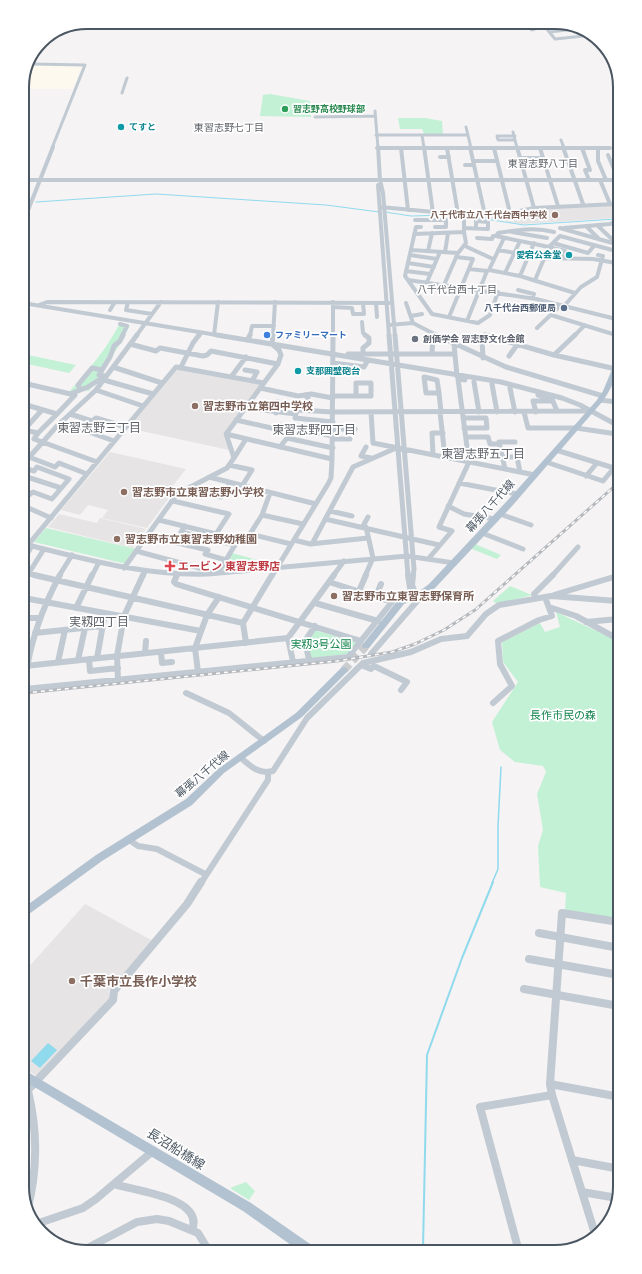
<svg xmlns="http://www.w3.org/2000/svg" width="642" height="1274" font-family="Helvetica,'Noto Sans JP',sans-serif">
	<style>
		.commercial { fill: #fdf9ef }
		.education { fill: #e6e4e5 }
		.green { fill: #c3f1d5 }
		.water { fill: #90daee }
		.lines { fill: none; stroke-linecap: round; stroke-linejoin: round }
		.stream-far2 { stroke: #90daee; stroke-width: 1 }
		.stream-far1 { stroke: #90daee; stroke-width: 1.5 }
		.stream { stroke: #90daee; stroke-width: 2 }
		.major-tunnel { stroke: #caccce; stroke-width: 8; stroke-dasharray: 8 4.5; stroke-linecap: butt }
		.minor-far4 { stroke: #c1cad2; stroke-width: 3 }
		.minor-far3 { stroke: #c1cad2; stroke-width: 4 }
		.minor-far2 { stroke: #c1cad2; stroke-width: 5 }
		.minor-far1 { stroke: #c1cad2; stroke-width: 6 }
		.minor { stroke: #c1cad2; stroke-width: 8 }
		.major { fill: #b3c2d1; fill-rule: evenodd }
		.rail-casing { stroke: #b5b8bd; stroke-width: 3 }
		.rail { stroke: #fff; stroke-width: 1.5; stroke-dasharray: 4; stroke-linecap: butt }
		.leisure-dot { fill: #2e9e5b; stroke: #fff; stroke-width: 1.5 }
		.culture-dot { fill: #0f9aa8; stroke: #fff; stroke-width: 1.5 }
		.education-dot { fill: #8d6e63; stroke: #fff; stroke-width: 1.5 }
		.service-dot { fill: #5c6f8a; stroke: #fff; stroke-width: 1.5 }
		.shop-dot { fill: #3f7fe0; stroke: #fff; stroke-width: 1.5 }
		.worship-dot { fill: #6b7280; stroke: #fff; stroke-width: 1.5 }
		.health-dot { fill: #e0444e; stroke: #fff; stroke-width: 1.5 }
		.labels { text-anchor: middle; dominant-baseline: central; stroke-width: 3.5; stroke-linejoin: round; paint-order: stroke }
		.far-leisure-label { font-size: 9px; font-weight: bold; fill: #27864d; stroke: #fff; text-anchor: start }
		.far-culture-label { font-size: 9px; font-weight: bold; fill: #0d838f; stroke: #fff; text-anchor: start }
		.far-education-label { font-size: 9px; font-weight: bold; fill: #785e54; stroke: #fff; text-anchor: end }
		.far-service-label { font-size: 9px; font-weight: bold; fill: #4e5e75; stroke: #fff; text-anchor: end }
		.far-shop-label { font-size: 9px; font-weight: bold; fill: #366cbe; stroke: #fff; text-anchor: start }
		.far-worship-label { font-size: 9px; font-weight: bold; fill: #5b616d; stroke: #fff; text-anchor: start }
		.far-neighbourhood-label { font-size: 10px; fill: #5f6368; stroke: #fff }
		.education-label { font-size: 11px; font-weight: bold; fill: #785e54; stroke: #fff; text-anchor: start }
		.street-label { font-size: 11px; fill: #4a5661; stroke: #fff }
		.health-label { font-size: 11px; font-weight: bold; fill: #be3a42; stroke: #fff; text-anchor: start }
		.park-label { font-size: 11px; fill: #17864f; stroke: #fff }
		.neighbourhood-label { font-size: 12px; fill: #5f6368; stroke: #fff }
		.near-education-label { font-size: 13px; font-weight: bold; fill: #785e54; stroke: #fff; text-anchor: start }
		.near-street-label { font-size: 13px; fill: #4a5661; stroke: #fff }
		.rim { fill: none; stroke: #4a5661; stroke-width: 2 }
	</style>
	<rect width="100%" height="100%" fill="#f5f3f3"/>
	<path class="commercial" d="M30 65 82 66 73 89H23L22 83Z"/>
	<path class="education" d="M616 204V218L522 224 480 217 536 208Z
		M178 368 261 384 223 434 229 450 128 428Z
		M110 452 186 469 171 488V495L147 528 102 518 108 510 88 505 80 515 61 510Z
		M59 514 97 523 100 518 146 529 133 548 48 527Z
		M85 904 153 941 109 991 110 998 37 1076 26 1070V970Z"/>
	<path class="green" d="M270 94 310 101 311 117 260 116 263 95Z
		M398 118H425L442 121 443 134H424L422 129H400Z
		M120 323 130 325 122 341 89 391 80 390 69 392C89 369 106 350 120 323Z
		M23 354 76 365 69 373 23 363Z
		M46 528 136 549 126 564 34 542Z
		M475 544 501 555 497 559 472 549Z
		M232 553 276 565 222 571Z
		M510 586 532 595 497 604 493 601Z
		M556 612 618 641V661L616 663 618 664 619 919 565 911 566 893 540 887 538 846 543 830 537 794 546 772 543 766 515 762 500 750 492 722 518 682 503 662 502 642 540 623 545 632 560 627Z
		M314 630 355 642 356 643 347 654 311 658 306 641Z
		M246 1182 255 1191 249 1200 230 1188Z"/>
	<path class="water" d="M48 1043 57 1050 40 1068 31 1061Z"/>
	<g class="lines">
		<path class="stream-far2" d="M36 202 156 194 326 205 379 212
			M385 212 411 216 449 215
			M479 218 524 225 616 219"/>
		<path class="stream-far1" d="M492 883 498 869V826L501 767"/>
		<path class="stream" d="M423 1249 427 1055 462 958 493 882"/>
		<path class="major-tunnel" d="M344 670 366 646"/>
		<path class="minor-far4" d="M519 22 532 30 552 22
			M566 25 546 28 555 39 593 35
			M550 32 574 29 583 36
			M31 64 85 65 52 148
			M122 93 127 78
			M375 111 378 148
			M315 117 375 116
			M466 127 471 148
			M513 132 517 148
			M376 135H468
			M422 135 424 148
			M515 136H497L498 140H515
			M561 140 564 148"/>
		<path class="minor-far3" d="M378 147 380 180 383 193 395 336
			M424 147 433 213
			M470 147 485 215
			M517 147 534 208
			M563 147 583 204
			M377 148H610
			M401 148 408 210
			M447 148 458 214
			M494 148 510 213
			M540 148 558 206
			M582 148 590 170H585L589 180
			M598 148V161L606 180
			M608 155 616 174
			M440 157H449
			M520 158H543
			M474 161H497
			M465 165H474
			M23 180H616
			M600 180 610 204
			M378 185 389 336
			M381 207 476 216 505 214 534 208 616 204
			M415 220H446V227H435
			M23 223 53 147
			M597 225 616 243
			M586 226 599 239
			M421 227H416L405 276 432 314 478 323 490 315 498 292
			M464 228 488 229V222L476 221V228
			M560 228 616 244
			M564 228 610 224 616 221
			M512 232 547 238
			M414 234 464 232
			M496 236 549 247 535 280
			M477 238 492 239 493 236H496L498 233C517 230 535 227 554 232
			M553 243 588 253 594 246
			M465 246 493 259
			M549 247 560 236 616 251
			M549 247 565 251 562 258
			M411 250 458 253
			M498 250 545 258 593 259 616 263
			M428 251 432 233
			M445 252 448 233
			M410 255 437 259
			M408 263 434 267
			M469 269 487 271
			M489 270 520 276 575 293
			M406 271 430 274
			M505 273 520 241
			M520 276 534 243
			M408 280 536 299 616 319
			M427 282 440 252
			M444 285 458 253 466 243 464 232V215
			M518 290 534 294 532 298
			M128 302 126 310 152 314
			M23 303 223 336
			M376 303 377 317
			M406 303 413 323
			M39 305 47 302 389 303
			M564 306 581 287 597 277 603 256 598 255
			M333 307 352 308 353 314H364L363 303
			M110 310 115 302
			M551 315 616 335
			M411 316 422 314
			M449 317 473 259 456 257
			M467 321 487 271 489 270 504 238
			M362 322 363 333 367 336
			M120 324 127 326 122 336
			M389 325 413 323 438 336
			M537 328 561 305
			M214 335 218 302
			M136 336 161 302
			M199 336 201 333
			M250 336 252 326H274
			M273 336 275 302
			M333 336V302
			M433 336V333
			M484 336H489
			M574 336 585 325"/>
		<path class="minor-far2" d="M217 335 501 382 562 398 580 405 617 425
			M389 335 408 576
			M395 335 414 569 413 576
			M436 335 506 367 603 396
			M485 335 554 355 616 369
			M247 340 250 335
			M130 344 156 351 160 348 203 356 207 355 211 351 278 364
			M454 344 457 376
			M348 354H455
			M363 354V348L369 343V338L365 335
			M432 354 433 335
			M554 355 575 335
			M509 356 517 345
			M483 358 482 340 485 335
			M333 363 364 367 368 360
			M113 367 162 383
			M181 367 193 343 199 335
			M245 370 257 372 252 381
			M231 377 246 357
			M424 377 437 380 439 393H426Z
			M104 380 153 394
			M474 382 479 412
			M23 383 75 395 57 414 23 404
			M356 383H371V396H356Z
			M492 384 497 412
			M260 388 298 396 311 394 333 398
			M510 388 515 412
			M80 389 78 385 92 368 102 370
			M96 390 143 406
			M439 393 441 412
			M70 394 88 387 105 376 99 375 110 357 114 346 120 341 123 335
			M305 395 308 398 305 405
			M538 395 552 399 557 411
			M333 396H356
			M600 400 617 402
			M245 408 296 414 297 410 333 412
			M333 412 589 411
			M371 412 373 443 535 475
			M440 412 445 457
			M524 412 528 428H576L617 434
			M536 412 533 401H550
			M276 413 278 402
			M70 414 92 421 96 418 126 427
			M296 414 295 418 333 422
			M463 418H486L487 428H464
			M236 420 276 429 279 425 333 436
			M61 422 114 441
			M333 429H355
			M24 430 38 433 34 439 97 462
			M24 430 41 411
			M38 433 57 414
			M226 434 332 459 331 478 328 484 272 576
			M466 437H488L490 444H499
			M333 439H350
			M280 447 287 438 333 448
			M366 447 361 456 371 458
			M433 455 432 433H443
			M29 457 55 467 59 463 87 474
			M503 457H517L520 472
			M234 458 246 439
			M332 459 333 335
			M546 462 603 481 614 468 556 450
			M24 463 57 426 96 390 137 335
			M229 465 252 470 242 486
			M24 468 34 471 37 467 69 479 52 499 33 492 29 495 24 493
			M505 469 499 442H515
			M24 476 61 488
			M586 476 597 463
			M209 477 316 504
			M459 483 517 494
			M186 489 221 497 230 483
			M24 506 51 518
			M448 506 464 514 495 519
			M330 511 352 516
			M500 514 531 525
			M262 515 303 524
			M325 519 439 545
			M159 520 216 534 229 514 173 501
			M185 526 181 532 235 545
			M363 526 368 517
			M482 533 523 549
			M250 534 291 544
			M147 536 208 550 205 554 226 560
			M294 540 310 544 368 538
			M24 544C85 559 144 576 208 574L407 556 454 563
			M312 544 353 467 396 448
			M28 545 176 367 264 383
			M136 551 218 573 235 545 250 534 262 515 270 493
			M429 558 452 531 439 527 469 462 458 379 465 380
			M24 559 32 546
			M124 568 177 494 227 468 234 458 226 434 278 364 281 355 279 350 272 344 273 335
			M29 574 39 576
			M27 576 44 549
			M59 576 72 555
			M92 576 99 562
			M143 576 145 572
			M333 576 344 561
			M365 576 373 558 366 527
			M552 576 578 547"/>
		<path class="minor-far1" d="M34 575 243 623
			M177 575 174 582 176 584 361 641
			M408 575 410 588
			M24 582 28 575
			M359 591 366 575
			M554 595 617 576
			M376 596 381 584
			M24 598 201 631
			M535 598 534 594 553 575
			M315 603 378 621
			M549 607 576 616 618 639
			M76 608 92 575
			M24 618H39
			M586 622 618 619
			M35 633 102 626
			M288 638 293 662
			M246 643 243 623 272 575
			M161 652 162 663 172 662
			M145 653 146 641
			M371 654 418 600 412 585 413 575
			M97 658 105 613
			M89 659 90 671 118 668
			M78 660 85 628
			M309 660 305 641 315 626
			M58 662 65 630
			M361 665 371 669 374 666 407 682 401 690
			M25 666 288 638 334 575
			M198 672 195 648 207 615 219 597
			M25 680C30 643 42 608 60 575
			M118 680 117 656 124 616 143 575
			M25 689 348 657 392 602 329 582
			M186 693 229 713 264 741
			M493 703 512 686 500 664 498 641 539 620 552 616 545 597
			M240 757C250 766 259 775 273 771L307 718 363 663 411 652 441 639 467 636 486 614 499 605 551 596 617 601
			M128 839 138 846 157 849 205 874
			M201 883 268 780V773"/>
		<path class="minor" d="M539 933 619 948
			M529 959 619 975
			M524 989 619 1006
			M550 1084 620 1097
			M26 1092 113 1000 114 991 187 904 201 882
			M572 1160 620 1169
			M114 1184C133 1191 205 1197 192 1230
			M582 1192 617 1198
			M27 1211C38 1170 38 1132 28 1091
			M36 1224 83 1208 96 1199 153 1151
			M595 1234 552 1095 550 1084 562 913 619 922
			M518 1248 480 1107 552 1095
			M82 1251 137 1222 157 1219 169 1221 198 1233 209 1251"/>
		<path class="major" d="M616 365C618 378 609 392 602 402L513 505 435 588 427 594 404 604 369 648H363L362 646 363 644 398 600 421 590 429 584 507 501 597 400 603 391 613 367Z
			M344 667 347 668 348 670 347 672 302 717 224 773 192 805 102 861 29 914 26 915V906L96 855 186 799 218 769 296 713 341 668Z
			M26 1071 251 1203 313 1246 315 1250H298L243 1211 26 1082Z"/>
		<defs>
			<path id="rail" d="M25 693 337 661 392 652 415 644 444 630 475 610 617 484"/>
		</defs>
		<use href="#rail" class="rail-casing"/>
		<use href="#rail" class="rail"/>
	</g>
	<circle class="leisure-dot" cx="285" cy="109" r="4"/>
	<g class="culture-dot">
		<circle cx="121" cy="127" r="4"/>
		<circle cx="569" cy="255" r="4"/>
		<circle cx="298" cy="371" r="4"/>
	</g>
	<g class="education-dot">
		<circle cx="555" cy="215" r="4"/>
		<circle cx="195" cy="406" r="4"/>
		<circle cx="124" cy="492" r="4"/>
		<circle cx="117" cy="539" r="4"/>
		<circle cx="334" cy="596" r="4"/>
		<circle cx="72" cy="981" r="4"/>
	</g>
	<circle class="service-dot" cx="564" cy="308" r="4"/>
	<circle class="shop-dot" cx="267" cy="335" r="4"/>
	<circle class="worship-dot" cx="415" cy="339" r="4"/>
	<path class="health-dot" d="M168 560h4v4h4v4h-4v4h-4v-4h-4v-4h4z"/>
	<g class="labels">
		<g class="far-leisure-label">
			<text x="293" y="109">習志野高校野球部</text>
		</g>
		<g class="far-culture-label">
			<text x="129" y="127">てすと</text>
			<text x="561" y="255" text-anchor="end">愛宕公会堂</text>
			<text x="306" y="371">支那囲壁砲台</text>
		</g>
		<g class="far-education-label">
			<text x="547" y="215">八千代市立八千代台西中学校</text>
		</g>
		<g class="far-service-label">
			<text x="556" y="308">八千代台西郵便局</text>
		</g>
		<g class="far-shop-label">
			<text x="275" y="335">ファミリーマート</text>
		</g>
		<g class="far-worship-label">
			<text x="423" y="339">創価学会 習志野文化会館</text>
		</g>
		<g class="far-neighbourhood-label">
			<text x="229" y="127">東習志野七丁目</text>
			<text x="543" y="163">東習志野八丁目</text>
			<text x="457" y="289">八千代台西十丁目</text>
		</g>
		<g class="education-label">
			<text x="203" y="406">習志野市立第四中学校</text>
			<text x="132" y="492">習志野市立東習志野小学校</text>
			<text x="125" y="539">習志野市立東習志野幼稚園</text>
			<text x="342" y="596">習志野市立東習志野保育所</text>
		</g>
		<g class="street-label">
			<text transform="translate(490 506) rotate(-48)">幕張八千代線</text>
			<text transform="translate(202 774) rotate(-40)">幕張八千代線</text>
		</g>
		<g class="health-label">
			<text x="178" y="566">エービン 東習志野店</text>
		</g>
		<g class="park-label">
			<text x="321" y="644">実籾3号公園</text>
			<text x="563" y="715">長作市民の森</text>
		</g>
		<g class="neighbourhood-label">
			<text x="99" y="428">東習志野三丁目</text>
			<text x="314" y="430">東習志野四丁目</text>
			<text x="483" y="454">東習志野五丁目</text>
			<text x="99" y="622">実籾四丁目</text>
		</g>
		<g class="near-education-label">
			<text x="80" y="981">千葉市立長作小学校</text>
		</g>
		<g class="near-street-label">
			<text transform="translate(176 1149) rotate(32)">長沼船橋線</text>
		</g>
	</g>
	<path d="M0 0H642V1274H0ZM87 29H555A58 58 0 0 1 613 87V1187A58 58 0 0 1 555 1245H87A58 58 0 0 1 29 1187V87A58 58 0 0 1 87 29Z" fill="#fff" fill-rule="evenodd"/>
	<path class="rim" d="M87 29H555A58 58 0 0 1 613 87V1187A58 58 0 0 1 555 1245H87A58 58 0 0 1 29 1187V87A58 58 0 0 1 87 29Z"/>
</svg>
